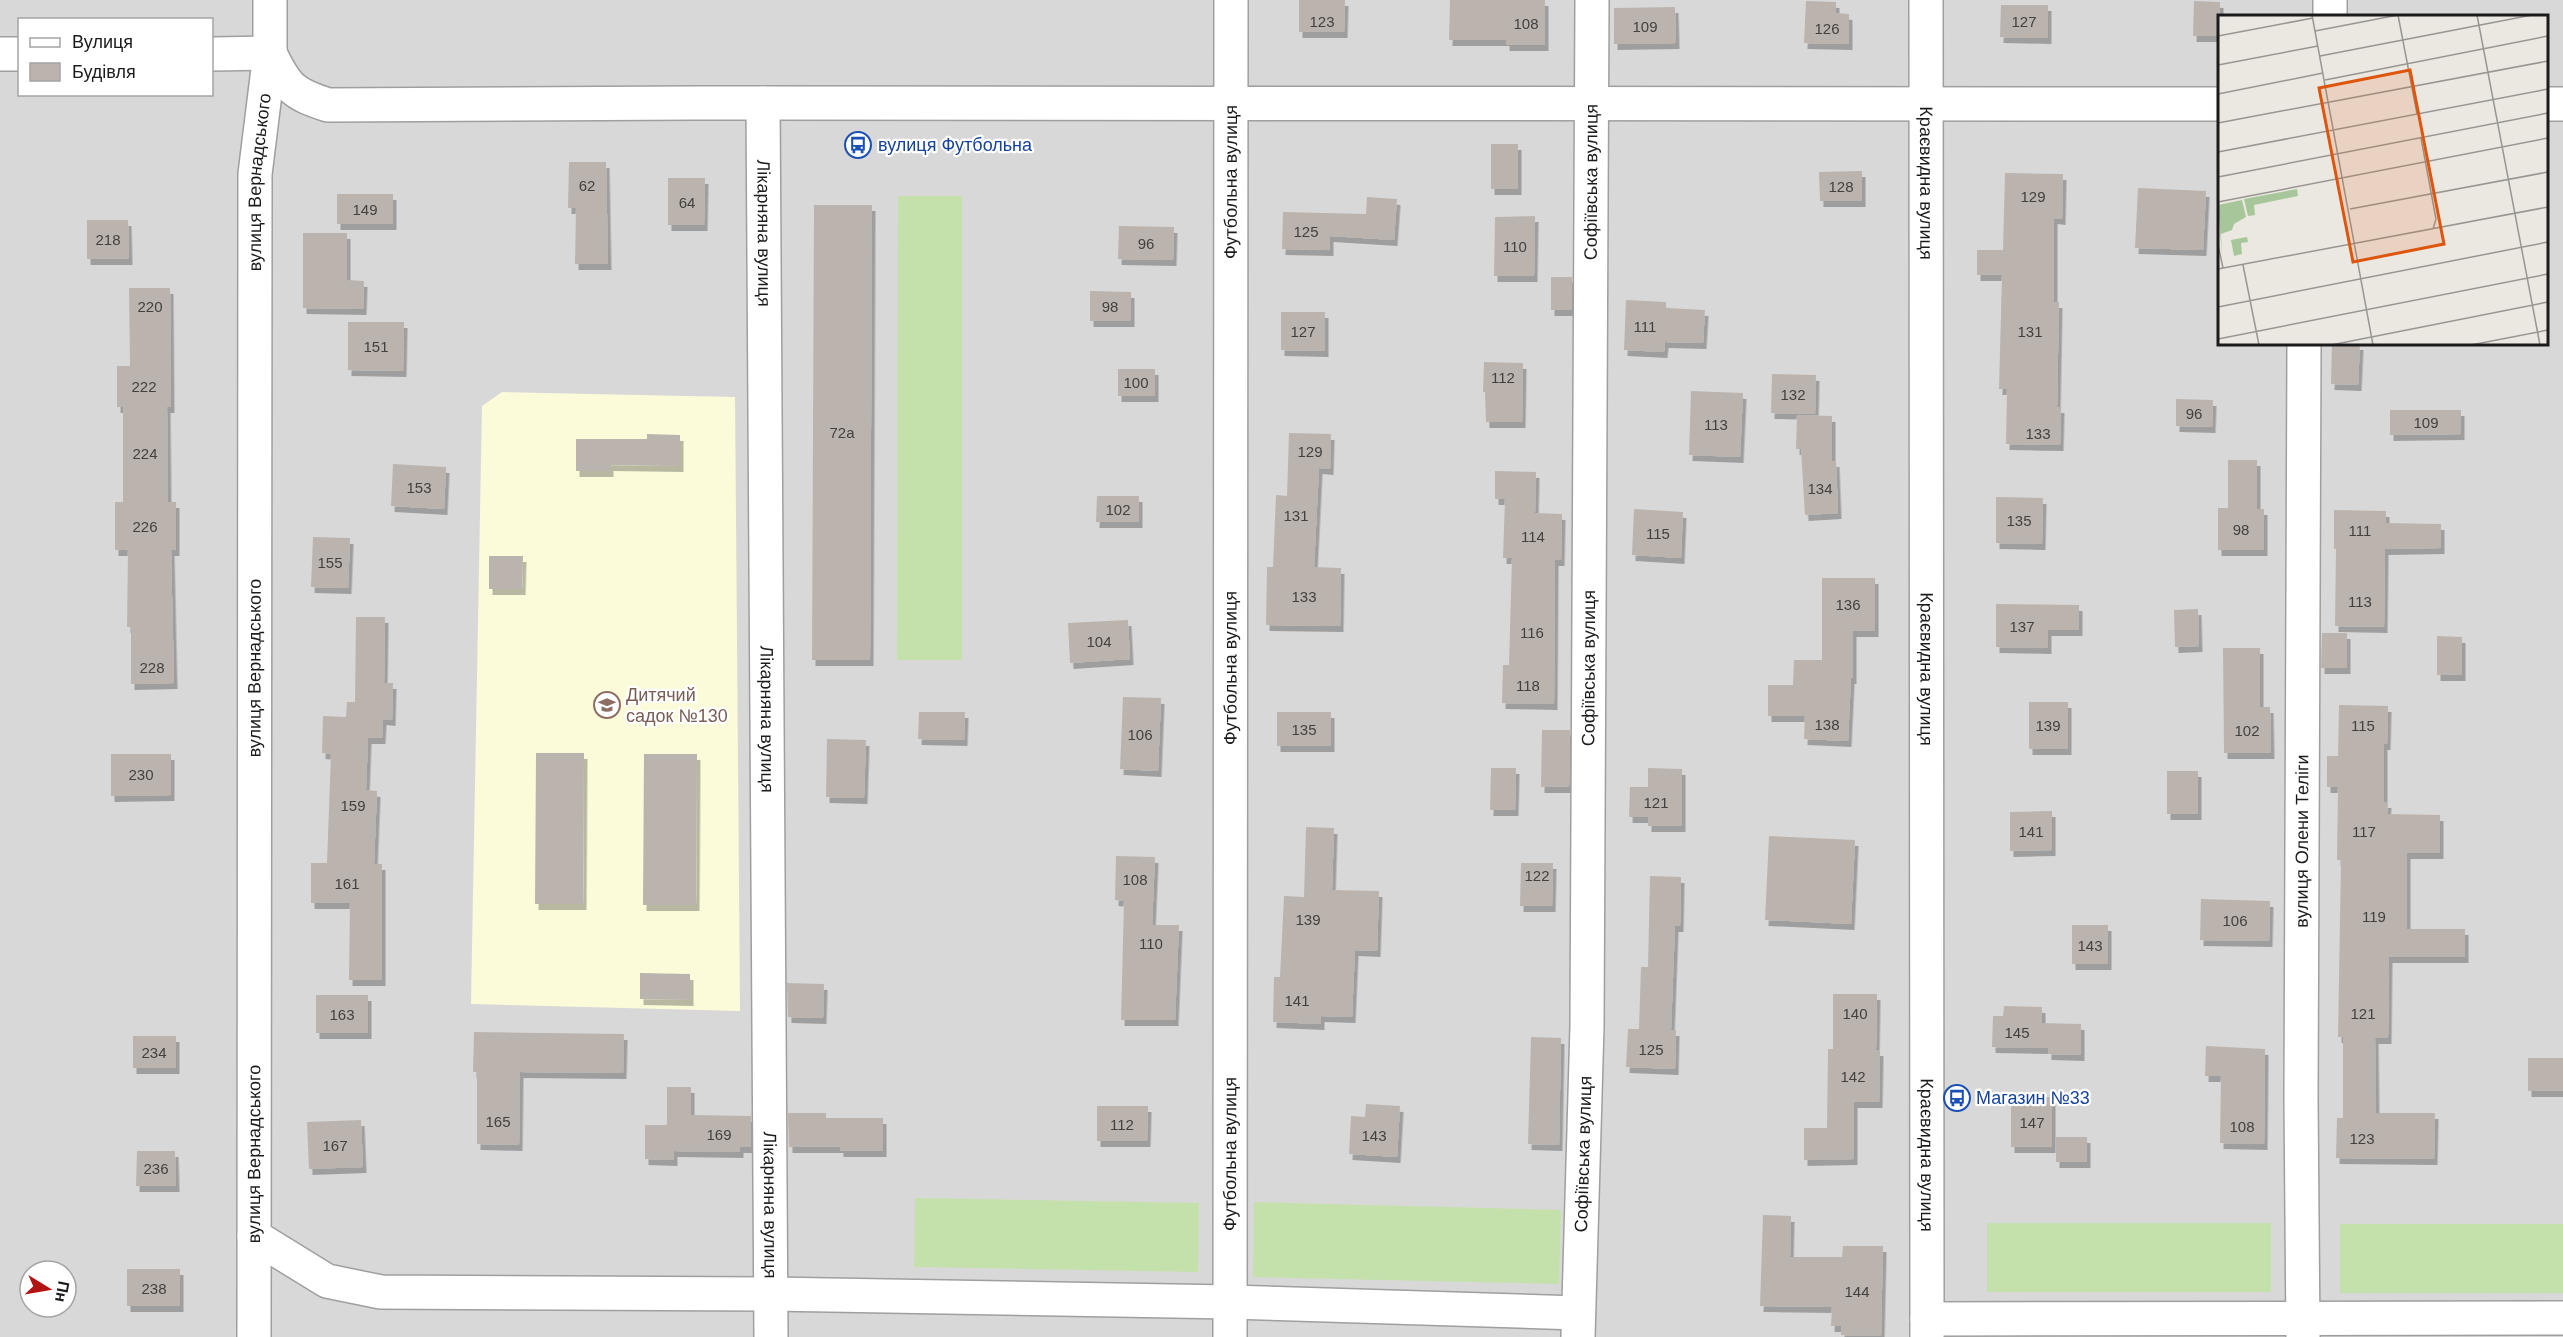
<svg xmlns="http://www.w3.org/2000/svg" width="2563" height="1337" font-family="Arial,sans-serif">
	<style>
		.residential { fill: #d9d8d8; fill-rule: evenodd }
		.education { fill: #fbfbda }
		.grass { fill: #c5e1ab }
		.building { fill: #bbb4ae; filter: url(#shadow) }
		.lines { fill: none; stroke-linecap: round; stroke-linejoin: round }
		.minor-casing { stroke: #9f9f9f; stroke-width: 36 }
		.minor { stroke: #fff; stroke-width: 33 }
		.labels { text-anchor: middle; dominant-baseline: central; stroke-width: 4.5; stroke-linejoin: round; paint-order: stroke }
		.number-label { font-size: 15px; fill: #434140 }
		.transit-label { font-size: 18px; fill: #164399; stroke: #fff; text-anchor: start }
		.street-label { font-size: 18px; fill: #1b1b1b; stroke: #fff }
		.education-label { font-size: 18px; fill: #785e54; stroke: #fff; text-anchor: start }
		.inset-road { fill: none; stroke: #989692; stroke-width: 1.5 }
		.view { fill: #de560d; fill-opacity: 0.15; stroke: #de560d; stroke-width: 3 }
		.inset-edge { fill: none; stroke: #1b1b1b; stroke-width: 3 }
	</style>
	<defs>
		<filter id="shadow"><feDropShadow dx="3.5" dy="6" stdDeviation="0" flood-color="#0004"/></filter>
	</defs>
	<rect width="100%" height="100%" fill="#ebe8e1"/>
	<path class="residential" d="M0 0H2563V1337H0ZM2220 16H2546V344H2220ZM20 20H212V94H20ZM30 1271H66V1307H30Z"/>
	<path class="education" d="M502 392 735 397 740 1011 471 1004 482 406Z"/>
	<path class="grass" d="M898 196H962V660H897Z
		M915 1198 1199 1203 1198 1272 914 1267Z
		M1254 1202 1561 1210 1559 1284 1253 1277Z
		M1987 1223H2271V1292H1987Z
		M2340 1224H2563V1293H2340Z"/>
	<path class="building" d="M1299 0H1345L1344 32H1299Z
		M1450 0H1545V45H1506V40H1449Z
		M1806 1 1836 2V13L1849 14V44L1804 43Z
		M2194 1 2220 2V36H2193Z
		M2001 5H2048V38L2000 37Z
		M1675 7 1676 43 1614 44V8Z
		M1491 144H1518V189H1491Z
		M569 162H606L608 264H575L576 208H568Z
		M1862 171V201H1820L1819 172Z
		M2005 173 2063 174 2062 219 2054 218V302H2059L2057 407H2061L2060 445 2006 444 2007 389H1999L2002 275H1977V250H2003Z
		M668 178H705L704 225H668Z
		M2138 188 2206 191 2203 250 2135 248Z
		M337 194H393V224H337Z
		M1367 197 1397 199 1394 240 1330 236V250L1282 249 1283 212 1366 214Z
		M814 205H872L870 660H812Z
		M1535 216 1534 276H1494L1495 217Z
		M87 220H128L129 259H87Z
		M1119 226 1174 227 1173 260 1118 259Z
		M303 233H347V280L364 281 363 309 303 308Z
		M1551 277H1572V310H1551Z
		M129 288H170L171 407H167L168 502H176V550H171L174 683 131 684V627H127L128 550H115V502H123V407H117V366H130Z
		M1090 291 1131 292V321H1090Z
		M1626 300 1666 302V308L1705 310 1703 343 1665 342 1664 352 1624 350Z
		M1281 312H1325V351L1281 350Z
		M348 322H404L403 371 348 370Z
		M2332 344H2360L2358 385 2331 384Z
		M1484 362 1523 363 1522 422H1486L1485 392H1483Z
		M1118 369H1155V396H1118Z
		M1772 374 1816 375 1815 414 1771 413Z
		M1691 391 1743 393 1740 457 1689 455Z
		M2176 399 2213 400 2212 427 2176 426Z
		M2390 410H2461V434L2390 435Z
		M1797 415 1832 416V461H1836L1838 513 1805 515 1801 449H1796Z
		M1289 433 1331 434 1330 469 1319 468 1314 567 1341 568 1340 626 1266 625 1267 567H1273L1276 495 1287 496Z
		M647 434 680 435V466L610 465V471H576V439H647Z
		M2228 460H2257V509H2264V550H2218V508H2228Z
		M393 464 446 467 444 509 391 506Z
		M1495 471 1536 472 1535 513 1562 514 1561 560H1555L1554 704 1502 703 1503 665H1509L1512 558H1503L1505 499H1495Z
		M1097 496H1139V522H1096Z
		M1996 497 2043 498 2042 544 1996 543Z
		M1634 509 1683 512 1681 558 1632 555Z
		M2334 510 2386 511V523L2441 524V548L2385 549 2384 627 2335 626 2336 549H2334Z
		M313 537 350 538 348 588 311 587Z
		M489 556H523L522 589H489Z
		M1822 578H1875V631H1853V678H1851L1848 741 1804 739 1805 716H1768V685H1793L1794 660H1822Z
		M1996 604 2079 605V630H2048V648L1996 647Z
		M2198 609 2199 646 2175 647 2174 610Z
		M356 617H385L384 683H393L392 720 383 719 382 738H368L366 790 377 791 374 864H382V980H349L350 903H311V863H327L331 754 322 753 323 716 346 717 347 702H355Z
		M1128 620 1130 659 1070 663 1068 623Z
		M2322 633H2347V668H2321Z
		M2437 636 2462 637V675H2437Z
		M2223 648H2260V707H2270L2271 753H2224Z
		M1123 697 1161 698 1158 771 1120 769Z
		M2029 702H2068V749H2029Z
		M2339 705 2388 706 2387 744H2384V802H2388L2387 814 2440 815V853H2407V929H2465V957H2389L2388 1038H2375L2376 1113H2435L2434 1159 2336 1158 2337 1118H2343V1037H2338L2341 860H2337L2338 787H2327V756H2338Z
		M919 712H965L964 740 918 739Z
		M1277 712H1331V746H1277Z
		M1542 730H1570L1569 787H1541Z
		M827 739 866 740 864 798 826 797Z
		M536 753H584L583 904H535Z
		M111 754H171V795L111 796Z
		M644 754H697L696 905H643Z
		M1491 768H1516L1515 810H1490Z
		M1648 768 1682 769V826H1648V817H1629L1630 787H1648Z
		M2167 771H2198V814H2167Z
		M2052 811V850L2010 851V812Z
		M1306 827 1334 828 1332 890 1379 891 1377 951 1355 950 1352 1017 1321 1016V1024L1273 1022 1274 977H1280L1284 896 1304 897Z
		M1769 836 1855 840 1851 924 1765 920Z
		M1116 856 1155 857 1152 925H1179L1175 1020H1121L1124 901 1115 900Z
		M1521 863H1553L1552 906H1520Z
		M1650 876 1681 877 1680 926H1675L1671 1030H1676L1675 1069 1626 1067 1628 1029H1639L1641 967H1648Z
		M2201 899 2270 901 2269 941 2200 940Z
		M2072 925H2108V964H2072Z
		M640 973 690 974V1000L640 999Z
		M787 983 824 984 823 1018 788 1017Z
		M1833 994H1877L1876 1050H1880L1879 1102H1854V1159L1804 1160V1128H1827L1828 1049H1833Z
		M316 995H368V1033H316Z
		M2004 1006 2042 1007V1023L2081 1024V1055L2048 1054V1048L1992 1047 1993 1016H2003Z
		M474 1032 624 1034 623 1073 520 1072 519 1145 477 1144V1072H473Z
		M133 1036H176V1068H133Z
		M1531 1037 1561 1038 1559 1145 1528 1144Z
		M2206 1046 2265 1049 2264 1144 2220 1143 2221 1076H2205Z
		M2528 1058H2563V1091H2528Z
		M667 1087H691V1115L751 1116V1147H740V1152L674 1151V1160L645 1159V1125H667Z
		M2052 1097V1147H2011V1098Z
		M1366 1104 1400 1106 1397 1157 1349 1154 1351 1116 1365 1117Z
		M1097 1106H1148L1147 1141H1097Z
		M788 1113H826V1118H883V1151H840V1147H789Z
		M361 1120 363 1167 309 1169 307 1122Z
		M2056 1137H2087V1162H2056Z
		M137 1151H175L176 1186H136Z
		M1763 1215 1791 1216 1790 1257H1842L1843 1246H1883L1881 1336 1841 1335V1326H1831L1832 1307 1760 1306Z
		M127 1269H180V1306H127Z"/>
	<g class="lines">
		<defs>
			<g id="minor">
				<path id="s1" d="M1926 0 1927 1337"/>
				<path d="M2330 16V0"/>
				<path d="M270 53C286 87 293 94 328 105L696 103 2220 104"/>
				<path d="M0 54H20"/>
				<path d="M212 54 270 53"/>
				<path id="s2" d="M763 103 771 1337"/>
				<path d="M2546 104H2563"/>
				<path d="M254 1236 327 1281 381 1292 771 1294 1230 1302 1578 1313"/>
				<path d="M1927 1319 2563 1318"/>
				<path id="s3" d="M254 1337 255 174 270 53V0"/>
				<path id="s4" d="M1230 1337 1231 0"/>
				<path id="s5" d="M1578 1337 1587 1026 1592 0"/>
				<path id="s6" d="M2303 1337 2301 1098 2304 344"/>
			</g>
		</defs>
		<use href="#minor" class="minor-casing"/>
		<use href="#minor" class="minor"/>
	</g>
	<defs>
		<symbol id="bus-ring" viewBox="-11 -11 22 22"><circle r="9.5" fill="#fff" stroke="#1a4fb4" stroke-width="1.5"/><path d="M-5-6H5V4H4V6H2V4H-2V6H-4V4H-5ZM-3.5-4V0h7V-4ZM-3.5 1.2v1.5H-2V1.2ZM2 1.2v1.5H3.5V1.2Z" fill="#1a4fb4"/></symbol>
		<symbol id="school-ring" viewBox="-11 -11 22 22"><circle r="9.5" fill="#fff" stroke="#8d6e63" stroke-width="1.5"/><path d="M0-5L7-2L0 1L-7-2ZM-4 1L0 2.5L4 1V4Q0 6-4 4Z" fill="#8d6e63"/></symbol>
	</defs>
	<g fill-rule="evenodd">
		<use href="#bus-ring" x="843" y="130" width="30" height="30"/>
		<use href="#school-ring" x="592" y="690" width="30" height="30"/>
		<use href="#bus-ring" x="1942" y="1083" width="30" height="30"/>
	</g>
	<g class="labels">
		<g class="number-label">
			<text x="1322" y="21">123</text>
			<text x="2024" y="21">127</text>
			<text x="1526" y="23">108</text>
			<text x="1645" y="26">109</text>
			<text x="1827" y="28">126</text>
			<text x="587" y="185">62</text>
			<text x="1841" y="186">128</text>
			<text x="2033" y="196">129</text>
			<text x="687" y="202">64</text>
			<text x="365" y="209">149</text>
			<text x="1306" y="231">125</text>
			<text x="108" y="239">218</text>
			<text x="1146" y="243">96</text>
			<text x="1515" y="246">110</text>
			<text x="150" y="306">220</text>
			<text x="1110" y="306">98</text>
			<text x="1645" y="326">111</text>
			<text x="1303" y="331">127</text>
			<text x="2030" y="331">131</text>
			<text x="376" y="346">151</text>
			<text x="1503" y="377">112</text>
			<text x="1136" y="382">100</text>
			<text x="144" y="386">222</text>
			<text x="1793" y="394">132</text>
			<text x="2194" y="413">96</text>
			<text x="2426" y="422">109</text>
			<text x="1716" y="424">113</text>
			<text x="842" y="432">72а</text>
			<text x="2038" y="433">133</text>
			<text x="1310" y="451">129</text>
			<text x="145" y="453">224</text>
			<text x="419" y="487">153</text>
			<text x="1820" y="488">134</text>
			<text x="1118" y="509">102</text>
			<text x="1296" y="515">131</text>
			<text x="2019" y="520">135</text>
			<text x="145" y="526">226</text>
			<text x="2241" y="529">98</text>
			<text x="2360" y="530">111</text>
			<text x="1658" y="533">115</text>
			<text x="1533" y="536">114</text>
			<text x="330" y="562">155</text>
			<text x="1304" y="596">133</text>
			<text x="2360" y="601">113</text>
			<text x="1848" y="604">136</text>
			<text x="2022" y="626">137</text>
			<text x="1532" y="632">116</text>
			<text x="1099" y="641">104</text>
			<text x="152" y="667">228</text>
			<text x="1528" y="685">118</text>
			<text x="1827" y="724">138</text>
			<text x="2048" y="725">139</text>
			<text x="2363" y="725">115</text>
			<text x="1304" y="729">135</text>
			<text x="2247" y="730">102</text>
			<text x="1140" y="734">106</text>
			<text x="141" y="774">230</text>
			<text x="1656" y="802">121</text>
			<text x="353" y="805">159</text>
			<text x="2031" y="831">141</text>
			<text x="2364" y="831">117</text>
			<text x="1537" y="875">122</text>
			<text x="1135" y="879">108</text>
			<text x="347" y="883">161</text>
			<text x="2374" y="916">119</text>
			<text x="1308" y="919">139</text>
			<text x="2235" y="920">106</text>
			<text x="1151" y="943">110</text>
			<text x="2090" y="945">143</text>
			<text x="1297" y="1000">141</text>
			<text x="1855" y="1013">140</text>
			<text x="2363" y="1013">121</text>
			<text x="342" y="1014">163</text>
			<text x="2017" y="1032">145</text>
			<text x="1651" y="1049">125</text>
			<text x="154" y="1052">234</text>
			<text x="1853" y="1076">142</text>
			<text x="498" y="1121">165</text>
			<text x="2032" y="1122">147</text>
			<text x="1122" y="1124">112</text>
			<text x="2242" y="1126">108</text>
			<text x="719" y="1134">169</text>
			<text x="1374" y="1135">143</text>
			<text x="2362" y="1138">123</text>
			<text x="335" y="1145">167</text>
			<text x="156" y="1168">236</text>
			<text x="154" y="1288">238</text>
			<text x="1857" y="1291">144</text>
		</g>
		<g class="transit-label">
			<text x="878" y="145">вулиця Футбольна</text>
			<text x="1976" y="1098">Магазин №33</text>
		</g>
		<g class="street-label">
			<text stroke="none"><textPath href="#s3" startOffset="1155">вулиця Вернадського</textPath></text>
			<text stroke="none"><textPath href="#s4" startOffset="1155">Футбольна вулиця</textPath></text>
			<text stroke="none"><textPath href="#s5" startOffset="1155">Софіївська вулиця</textPath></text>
			<text stroke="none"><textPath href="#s1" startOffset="183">Краєвидна вулиця</textPath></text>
			<text stroke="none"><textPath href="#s2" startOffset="130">Лікарняна вулиця</textPath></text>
			<text stroke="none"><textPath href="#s3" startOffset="669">вулиця Вернадського</textPath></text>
			<text stroke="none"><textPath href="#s4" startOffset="669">Футбольна вулиця</textPath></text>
			<text stroke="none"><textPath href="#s5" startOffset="669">Софіївська вулиця</textPath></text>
			<text stroke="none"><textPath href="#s1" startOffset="669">Краєвидна вулиця</textPath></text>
			<text stroke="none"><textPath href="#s2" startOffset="616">Лікарняна вулиця</textPath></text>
			<text stroke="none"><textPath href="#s6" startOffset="496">вулиця Олени Теліги</textPath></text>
			<text stroke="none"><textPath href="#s3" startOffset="183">вулиця Вернадського</textPath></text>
			<text stroke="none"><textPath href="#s4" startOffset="183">Футбольна вулиця</textPath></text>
			<text stroke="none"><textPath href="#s5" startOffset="183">Софіївська вулиця</textPath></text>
			<text stroke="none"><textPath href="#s1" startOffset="1155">Краєвидна вулиця</textPath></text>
			<text stroke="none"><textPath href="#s2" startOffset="1102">Лікарняна вулиця</textPath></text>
		</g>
		<g class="education-label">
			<text x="626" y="695">Дитячий<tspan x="626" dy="21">садок №130</tspan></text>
		</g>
	</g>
	<g transform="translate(2218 15)">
		<rect width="330" height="330" fill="#ebe8e1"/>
		<path d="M79 174 80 181 36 190 37 200 30 201 26 184ZM24 185 28 202 16 209 14 215 3 219 4 242 0 190ZM29 222 30 227 23 228 24 239 16 241 13 225Z" fill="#a7c79a"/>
		<path class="inset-road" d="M94 0 155 330M180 0 199 99M259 0 322 330M97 16 180 0M0 21 95 3M102 41 314 0M0 50 100 31M107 65 330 21M0 79 105 58M0 108 330 46M203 123 218 204 215 214M0 137 330 74M0 162 330 98M0 187 330 123M132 194 330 157M0 230 5 253M25 250 41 330M0 254 330 192M0 292 330 227M0 324 330 259M113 330 330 287M253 330 330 315"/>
		<path class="view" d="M192 55 226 229 135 247 101 73Z"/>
		<rect width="330" height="330" class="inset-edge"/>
	</g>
	<rect x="18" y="18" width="195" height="78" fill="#ffffff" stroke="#a4a4a4" stroke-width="1.5"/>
	<rect x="30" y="38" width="30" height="9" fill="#ffffff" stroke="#a4a4a4" stroke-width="1.5"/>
	<text x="72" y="48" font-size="18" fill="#1b1b1b">Вулиця</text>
	<rect x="30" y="63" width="30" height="18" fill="#bbb4ae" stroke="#a4a4a4" stroke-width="1.5"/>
	<text x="72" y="78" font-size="18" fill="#1b1b1b">Будівля</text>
	<g transform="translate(48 1289) rotate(101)"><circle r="28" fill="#ffffff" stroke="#a4a4a4" stroke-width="1.5"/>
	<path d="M0-4.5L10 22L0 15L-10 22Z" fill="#b21413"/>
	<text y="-9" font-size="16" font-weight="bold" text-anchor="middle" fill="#1b1b1b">Пн</text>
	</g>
</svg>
